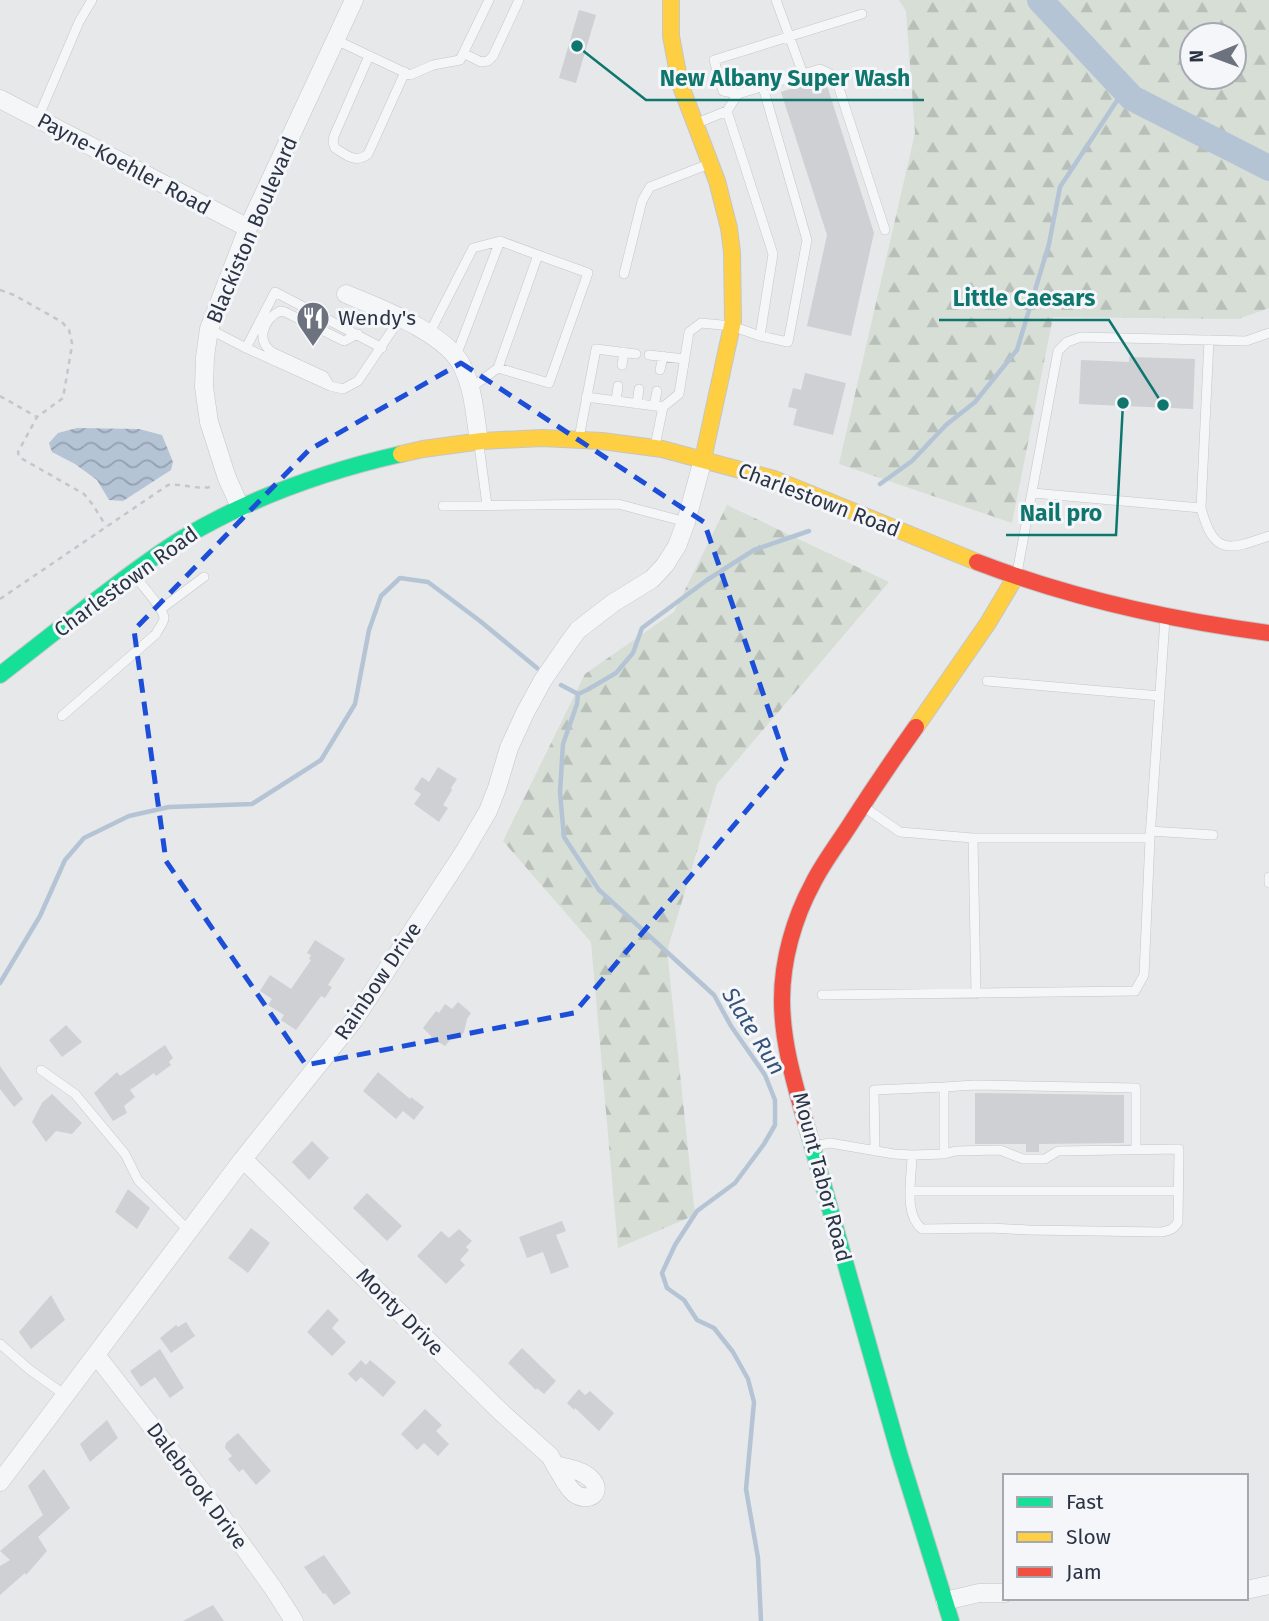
<svg xmlns="http://www.w3.org/2000/svg" width="1269" height="1621" font-family="'Fira Sans',sans-serif">
	<style>
		.forest { fill: url(#forest-firs); fill-rule: evenodd }
		.water { fill: url(#water-waves) }
		.lines { fill: none; stroke-linecap: round; stroke-linejoin: round }
		.stream { stroke: #b4c4d5; stroke-width: 4.5 }
		.river { stroke: #b4c4d5; stroke-width: 26 }
		.building { fill: #ced0d3 }
		.lane-casing { stroke: #c4c6c8; stroke-width: 10 }
		.street-casing { stroke: #c4c6c8; stroke-width: 19 }
		.fast-casing { stroke: #c4c6c8; stroke-width: 18 }
		.slow-casing { stroke: #c4c6c8; stroke-width: 18 }
		.jam-casing { stroke: #c4c6c8; stroke-width: 18 }
		.path { stroke: #c5c6ca; stroke-width: 2.5; stroke-dasharray: 5 5; stroke-linecap: butt }
		.lane { stroke: #f5f6f7; stroke-width: 9 }
		.street { stroke: #f5f6f7; stroke-width: 18 }
		.fast { stroke: #16e098; stroke-width: 16 }
		.slow { stroke: #ffcf43; stroke-width: 16 }
		.jam { stroke: #f24e42; stroke-width: 16 }
		.marked { fill: none; stroke: #1d4ed8; stroke-width: 5; stroke-dasharray: 14 9; stroke-linejoin: round }
		.labels { text-anchor: middle; dominant-baseline: central; stroke-width: 6; stroke-linejoin: round; paint-order: stroke }
		.street-label { font-size: 21px; fill: #2b3445; stroke: #f4f6f9 }
		.poi-label { font-size: 21px; fill: #2b3445; stroke: #f4f6f9; text-anchor: start }
		.water-label { font-size: 23px; font-style: italic; fill: #34527a; stroke: #f4f6f9 }
		.leader { fill: none; stroke: #0f766e; stroke-width: 2.5 }
		.callout-dot { fill: #0f766e; stroke: #f4f6f9; stroke-width: 2.5 }
		.callout-label { font-size: 23px; text-anchor: middle; font-weight: bold; fill: #0f766e; stroke: #f4f6f9; stroke-width: 6; stroke-linejoin: round; paint-order: stroke }
	</style>
	<defs>
		<pattern id="forest-firs" width="22" height="20" patternUnits="userSpaceOnUse" patternTransform="scale(1.75)"><rect width="22" height="20" fill="#d6ded6"/><path d="M5 1l3.5 6h-7zM16 11l3.5 6h-7z" fill="#b8bfb9"/></pattern>
		<pattern id="water-waves" width="16" height="10" patternUnits="userSpaceOnUse" patternTransform="scale(1.75)"><rect width="16" height="10" fill="#b4c4d5"/><path d="M0 5q4-4 8 0t8 0" fill="none" stroke="#93a0af"/></pattern>
	</defs>
	<rect width="100%" height="100%" fill="#e6e8ea"/>
	<path class="forest" d="M899 0H1269V308L1238 319 1053 317 1012 523 839 464 915 133 906 11ZM1192 35H1234V77H1192Z
		M727 505 889 582 717 784 667 951 695 1215 618 1248 591 942 503 841 585 674 674 612Z"/>
	<path class="water" d="M77 428 139 429 162 435 173 462 171 470 123 501 109 500 97 480 75 464 52 452 49 443 58 433Z"/>
	<g class="lines">
		<path class="stream" d="M880 484 912 461 946 425 975 402 1017 350 1049 244 1060 187 1124 90
			M561 685 578 694 587 690 616 673 633 653 642 628 707 580 754 550 809 531
			M578 694 577 704 563 744 560 792 564 837 599 890 714 995 731 1026 765 1075 775 1100V1125L764 1144 735 1183 697 1211 675 1245 662 1273 667 1288 684 1300 697 1320 714 1328 733 1352 748 1379 754 1402 746 1489 758 1558 761 1621
			M0 983 40 916 65 860 84 838 129 816 169 807 252 804 321 760 355 704 369 630 381 596 400 578 428 582 480 621 537 668"/>
		<path class="river" d="M1040 0 1132 98 1269 168"/>
	</g>
	<path class="building" d="M579 10 596 15 576 83 559 78Z
		M823 78 825 79 874 233 851 336 807 326 827 235 781 92Z
		M1129 357 1195 359 1193 409 1079 404 1081 360 1129 362Z
		M805 373 846 383 833 435 793 425 797 409 788 407 793 388 801 390Z
		M438 767 457 779 451 788 452 790 443 805 448 808 439 822 414 804 421 794 414 789 422 777 429 782Z
		M315 940 345 959 328 985 332 987 325 998 321 996 296 1030 281 1020 284 1015 268 1005 272 999 260 991 270 975 291 989 311 960 309 959 311 955 307 953Z
		M458 1002 471 1013 467 1019 464 1032 461 1036 452 1040 451 1039 445 1046 440 1043H436L432 1040 431 1036 423 1028 436 1011 439 1013 445 1004 452 1009Z
		M66 1025 82 1042 62 1057 49 1040Z
		M165 1045 173 1058 169 1062 171 1065 156 1076 154 1073 130 1090 135 1097 124 1106 127 1113 113 1121 94 1093 117 1072 120 1076Z
		M0 1066 23 1099 14 1107 0 1089Z
		M378 1072 410 1099 411 1097 424 1107 414 1120 403 1111 396 1119 363 1091Z
		M975 1093 1124 1095V1143L1039 1144V1152H1026V1144H975Z
		M52 1094 82 1123 72 1134 56 1131 46 1142 32 1122 42 1103Z
		M312 1141 329 1158 309 1180 292 1162Z
		M128 1189 150 1208 137 1229 115 1212Z
		M367 1193 402 1226 387 1241 353 1208Z
		M562 1221 566 1231 556 1235 569 1267 551 1274 543 1252 527 1258 519 1237Z
		M251 1228 270 1243 248 1273 228 1258Z
		M459 1229 472 1241 466 1247 469 1250 460 1260 465 1265 446 1284 417 1256 441 1231 449 1238Z
		M51 1295 65 1320 31 1349 19 1332Z
		M328 1309 339 1320 332 1328 346 1342 332 1356 307 1332Z
		M186 1322 195 1336 171 1353 160 1338 176 1325 178 1327Z
		M522 1348 556 1381 544 1394 537 1388 536 1390 508 1363Z
		M160 1349 184 1388 170 1398 155 1377 141 1387 130 1371Z
		M361 1360 366 1365 370 1360 396 1382 383 1397 361 1377 356 1382 348 1374Z
		M579 1389 585 1395 590 1391 614 1413 599 1431 575 1408 574 1410 567 1403Z
		M425 1409 442 1425 436 1431 449 1444 438 1456 424 1443 417 1450 401 1434Z
		M107 1420 118 1438 90 1462 80 1444Z
		M238 1433 271 1471 256 1485 243 1469 239 1472 228 1459 232 1456 225 1448 226 1443Z
		M44 1469 70 1508 38 1537 47 1551 26 1575 25 1573 0 1595V1566L10 1560 0 1551 43 1515 28 1486Z
		M324 1555 351 1593 334 1605 325 1593 323 1594 304 1567Z
		M213 1605 224 1621H183Z"/>
	<g class="lines">
		<defs>
			<path id="lane" d="M336 40 410 75 433 65 460 60 489 0
				M463 53 481 62 488 61 493 56 519 0
				M369 56 334 136 333 142 335 148C346 155 356 164 368 154L405 72
				M803 74 820 69 835 76 885 230
				M738 94 723 91 714 60 862 14
				M727 111 738 94 803 74 776 0
				M38 118 79 22 92 0
				M624 274 642 201 650 187 709 164
				M209 329 246 348 330 386 343 389 358 381 401 317
				M429 334 473 248 500 241
				M760 336 788 342 807 240 763 87
				M1209 340 1201 508C1214 556 1229 550 1269 536
				M246 348 275 292 382 348
				M649 355 685 359
				M456 356 500 241 538 255 498 368 471 388
				M622 365 624 352
				M498 368 549 383 588 273 538 255
				M660 370 663 356
				M330 386 324 376 272 352C255 340 264 319 280 311L285 312 344 341 358 334
				M586 397 663 407
				M616 401 618 386
				M637 404 639 389
				M654 406 657 391
				M579 438 596 349 636 354
				M479 445 487 505
				M655 446 663 407 679 394 689 332 701 323 732 326 760 336 773 254 727 111 697 123
				M1033 493 1201 508
				M443 506 618 504 686 522
				M1017 573 1058 351 1067 342 1081 337 1246 341 1269 333
				M161 609 204 577
				M987 681 1160 696
				M62 716 156 634C158 629 164 623 164 618 164 609 140 583 133 574
				M864 807 900 832 973 838
				M1150 831 1213 835
				M1269 883V877
				M976 994 973 838H1150
				M822 995 1135 991 1144 975 1150 838 1165 619
				M41 1070 75 1094 125 1154 138 1180 189 1231
				M944 1087 975 1085 1136 1088V1149
				M814 1146 830 1143 894 1154 912 1155 944 1154 956 1151 1000 1150 1023 1159H1045L1058 1151 1179 1149 1178 1222C1174 1229 1169 1231 1161 1232L1029 1230 991 1228 922 1229C903 1214 912 1177 912 1155
				M875 1151 874 1090 944 1087V1154
				M911 1191H1179
				M0 1344 30 1370 65 1395"/>
			<path id="street" d="M0 99 248 228
				M346 294C379 308 448 333 463 368 474 391 475 417 479 441
				M241 509 227 478 209 422 204 387 205 357 209 329 248 228 354 0
				M243 1159 501 1412 550 1456 555 1465C567 1468 583 1470 591 1479 604 1492 588 1504 574 1493 566 1486 561 1474 555 1465
				M96 1355 222 1517 273 1588 294 1621
				M0 1482 243 1159 354 1020 464 852 488 811 497 788 509 748 525 713 543 680 567 645 578 630 613 603 652 579 665 565 677 546 686 522 703 459
				M1246 1590 1269 1585
				M945 1601 979 1593H1005"/>
			<path id="fast" d="M0 675C29 652 59 629 88 606 119 583 150 558 183 538 250 498 326 471 401 454
				M808 1131 899 1453 951 1621"/>
			<path id="slow" d="M671 0V36L680 84 717 181 729 228 732 252 733 321 703 459
				M401 454 423 449 482 441 542 438 602 441 662 449 774 479 977 562
				M916 727 988 623 1016 576"/>
			<path id="jam" d="M977 562C1071 598 1169 620 1269 633
				M808 1131C796 1088 782 1045 782 1000 782 960 794 918 813 883 824 861 840 841 853 820 873 789 894 758 916 727"/>
		</defs>
		<use href="#lane" class="lane-casing"/>
		<use href="#street" class="street-casing"/>
		<use href="#fast" class="fast-casing"/>
		<use href="#slow" class="slow-casing"/>
		<use href="#jam" class="jam-casing"/>
		<path class="path" d="M0 290 14 295 62 322 69 330 72 343 71 351 63 398 37 417 18 452 19 457 84 494 93 505 106 526
			M0 396 37 417
			M0 599 168 485C183 483 200 491 213 486"/>
		<use href="#lane" class="lane"/>
		<use href="#street" class="street"/>
		<use href="#fast" class="fast"/>
		<use href="#slow" class="slow"/>
		<use href="#jam" class="jam"/>
	</g>
	<path class="marked" d="M461 363 704 522 787 763 574 1013 306 1065 166 861 134 630 309 450Z"/>
	<defs>
		<symbol id="restaurant-pin" viewBox="-11 -11 22 30"><path d="M0 17L-7.5 6A9.5 9.5 0 1 1 7.5 6Z" fill="#6c737f" stroke="#f4f6f9"/><path d="M-5-6h1v4h1v-4h1v4h1v-4h1v5L-1.5 .5V6h-2V.5L-5-1ZM5-6V6H3V1.5H1.5Q1.5-4 5-6Z" fill="#fff"/></symbol>
	</defs>
	<g fill-rule="evenodd">
		<use href="#restaurant-pin" x="294" y="299" width="38" height="52"/>
	</g>
	<g class="labels">
		<g class="street-label">
			<text transform="translate(124 164) rotate(28)">Payne-Koehler Road</text>
			<text transform="translate(252 230) rotate(-67)">Blackiston Boulevard</text>
			<text transform="translate(819 500) rotate(21)">Charlestown Road</text>
			<text transform="translate(126 582) rotate(-36)">Charlestown Road</text>
			<text transform="translate(378 981) rotate(-56)">Rainbow Drive</text>
			<text transform="translate(822 1177) rotate(75)">Mount Tabor Road</text>
			<text transform="translate(400 1312) rotate(45)">Monty Drive</text>
			<text transform="translate(197 1486) rotate(53)">Dalebrook Drive</text>
		</g>
		<g class="poi-label">
			<text x="338" y="318">Wendy's</text>
		</g>
		<g class="water-label">
			<text transform="translate(754 1031) rotate(58)">Slate Run</text>
		</g>
	</g>
	<path class="leader" d="M577 46L646 100H924M1163 405L1109 320H939M1123 403L1116 535H1006"/>
	<g class="callout-dot">
		<circle cx="577" cy="46" r="7"/>
		<circle cx="1163" cy="405" r="7"/>
		<circle cx="1123" cy="403" r="7"/>
	</g>
	<g class="callout-label">
		<text x="785" y="86">New Albany Super Wash</text>
		<text x="1024" y="306">Little Caesars</text>
		<text x="1061" y="521">Nail pro</text>
	</g>
	<rect x="1003" y="1474" width="245" height="126" fill="#f4f6f9" stroke="#a4a8b1" stroke-width="2"/>
	<rect x="1017" y="1497" width="35" height="10" fill="#16e098" stroke="#a4a8b1" stroke-width="2"/>
	<text x="1066" y="1509" font-size="21" fill="#2b3445">Fast</text>
	<rect x="1017" y="1532" width="35" height="10" fill="#ffcf43" stroke="#a4a8b1" stroke-width="2"/>
	<text x="1066" y="1544" font-size="21" fill="#2b3445">Slow</text>
	<rect x="1017" y="1567" width="35" height="10" fill="#f24e42" stroke="#a4a8b1" stroke-width="2"/>
	<text x="1066" y="1579" font-size="21" fill="#2b3445">Jam</text>
	<g transform="translate(1213 56) rotate(269)"><circle r="33" fill="#f4f6f9" stroke="#a4a8b1" stroke-width="2"/>
	<path d="M0-5L12 26L0 18L-12 26Z" fill="#6c737f"/>
	<text y="-10" font-size="19" font-weight="bold" text-anchor="middle" fill="#2b3445">N</text>
	</g>
</svg>
